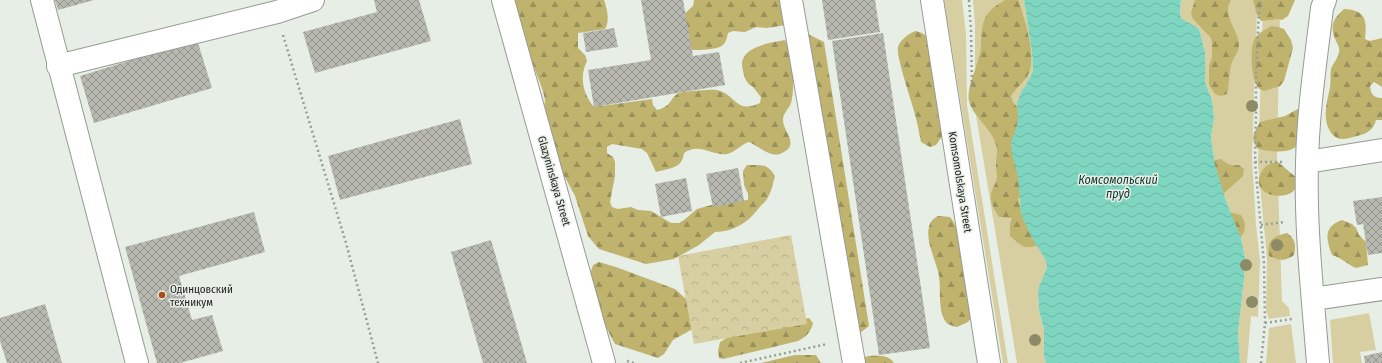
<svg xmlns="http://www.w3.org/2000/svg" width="1382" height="363" font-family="'Fira Sans Condensed',sans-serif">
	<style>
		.grass { fill: #d7cfa1 }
		.forest { fill: url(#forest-firs) }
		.park { fill: url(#park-crowns) }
		.water { fill: url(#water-waves) }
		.building { fill: url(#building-cross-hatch) }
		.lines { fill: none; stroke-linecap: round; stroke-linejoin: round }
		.minor-casing { stroke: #969b94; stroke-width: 24 }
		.path { stroke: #989e97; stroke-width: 2.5; stroke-dasharray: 2 3; stroke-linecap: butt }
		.minor { stroke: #fff; stroke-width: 22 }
		.tree { fill: #8c8a67 }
		.poi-dot { fill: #af4a1a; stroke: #e7eee5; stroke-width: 1.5 }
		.labels { text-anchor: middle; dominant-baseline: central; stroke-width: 3; stroke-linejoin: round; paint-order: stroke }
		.street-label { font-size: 11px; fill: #1c1e1b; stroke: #e7eee5 }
		.poi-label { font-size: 11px; fill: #1c1e1b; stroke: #e7eee5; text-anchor: start }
		.water-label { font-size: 12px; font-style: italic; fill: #0b352c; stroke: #e7eee5 }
	</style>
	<defs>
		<pattern id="forest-firs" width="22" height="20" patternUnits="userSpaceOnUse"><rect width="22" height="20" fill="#bfb36e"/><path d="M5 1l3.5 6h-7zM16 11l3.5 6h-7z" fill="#9a915a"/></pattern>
		<pattern id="park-crowns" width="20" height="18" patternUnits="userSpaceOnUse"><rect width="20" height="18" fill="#d7cfa1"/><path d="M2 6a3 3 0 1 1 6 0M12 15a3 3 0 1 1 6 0" fill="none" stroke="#b8b18a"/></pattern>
		<pattern id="water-waves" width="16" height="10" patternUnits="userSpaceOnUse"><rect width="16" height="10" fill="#7fd6c0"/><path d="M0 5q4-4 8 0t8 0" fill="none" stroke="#6db7a4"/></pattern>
		<pattern id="building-cross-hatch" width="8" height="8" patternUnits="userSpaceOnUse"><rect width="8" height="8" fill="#b7b9b0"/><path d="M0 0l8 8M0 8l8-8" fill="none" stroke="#94968e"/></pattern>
	</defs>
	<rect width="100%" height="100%" fill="#e7eee5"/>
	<path class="grass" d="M944 0H962L966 34 967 105 1008 363H1003Z
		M973 0H1024L1032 52 1033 71 1026 85 1022 90 1018 118V176L1021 214 1045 259 1047 267 1038 293 1039 310 1044 330V356L1046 363H1017L975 109V26Z
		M1181 0H1260L1257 9 1252 158 1256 225 1260 261 1258 317 1251 316 1247 363H1240L1238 332 1244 280 1245 258 1241 238 1226 201 1215 165 1211 137 1214 118 1212 100 1205 82V52L1199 29 1181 18 1180 11Z
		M1263 10 1280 11 1277 156 1282 301 1289 308 1290 316 1269 319 1266 310 1267 259 1258 164Z
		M1369 313 1376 350 1360 352 1362 363H1333L1330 320Z
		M1291 324 1296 363H1266L1269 328Z"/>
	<path class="forest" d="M512 0H604C607 8 610 22 605 29L578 33V48L585 55 587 61C579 77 583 94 594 107L652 99 653 105 657 110C673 106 669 98 679 93 681 92 712 89 716 90 736 93 735 115 760 103L761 97C758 94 756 90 753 87 751 85 749 85 748 83 745 80 744 75 743 71 736 47 769 43 785 40 787 45 790 49 791 54 794 62 794 95 791 103 789 109 783 113 783 119 782 131 801 144 782 153 771 159 759 146 749 142 741 144 736 152 727 154 712 156 699 142 684 153 682 169 670 168 656 172L647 153 642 149 612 144 607 147V153L613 157 615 162V176L610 202 612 207 618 209 631 207 638 210 651 211 671 223H679L684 220 697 209 722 202 748 200V194L744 185 743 171 747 165C761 165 767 163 775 176 773 182 772 191 768 197 766 202 761 205 758 209 748 223 732 232 715 232L699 245 674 259 652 263 646 264 599 249 588 236 575 196 565 177 559 173 543 120 545 100 543 91 515 17Z
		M694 0H789L786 25 767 28 756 27 745 32 733 31 728 33C727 37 726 42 723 45 717 50 699 50 691 50L680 18 693 6Z
		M1005 0H1018L1019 2C1025 21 1038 59 1027 77 1022 84 1015 89 1011 96L1013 102 1021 112 1023 192 1018 199 1020 207 1027 217 1042 243C1025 251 1023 247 1010 236V224L1012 218 999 217C996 212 992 206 991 200 989 192 996 185 997 177 997 174 996 169 996 165 996 160 997 155 997 150 996 131 973 118 969 101 966 90 977 66 980 54 982 43 980 29 985 18 989 10 997 5 1005 0Z
		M1195 0H1231C1221 16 1239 30 1239 45 1239 51 1234 57 1232 62 1228 73 1230 83 1227 94L1221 96 1215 94 1209 85V65L1212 58V44L1211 38 1193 19 1191 13Z
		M1253 0H1295L1288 16 1282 20 1277 19 1261 21 1257 15Z
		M1344 9C1366 10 1367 20 1365 39L1370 41 1382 38V87L1374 82 1370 86C1371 94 1373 98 1382 98V120H1376C1374 129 1367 134 1357 136 1352 137 1347 139 1342 139 1338 139 1335 137 1332 134 1321 119 1327 103 1330 87 1331 81 1330 74 1331 69 1333 63 1338 59 1339 52 1340 48 1338 45 1336 41 1329 26 1333 19 1344 9Z
		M1271 26 1278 27 1284 29 1291 40 1293 48 1284 81 1280 86 1264 91C1261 90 1259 89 1257 86 1251 77 1250 49 1254 40 1257 33 1265 30 1271 26Z
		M916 31 922 33 928 37 943 135 936 145 930 147 921 142C919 132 917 121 914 111 911 99 896 57 898 47 900 40 909 33 916 31Z
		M806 33 824 42 869 326 860 333Z
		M1298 109 1302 115 1305 136C1301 140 1298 146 1294 148 1284 154 1268 151 1258 149 1249 137 1254 134 1260 122L1285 116Z
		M1221 159C1227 164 1231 166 1239 165L1244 169 1243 176 1222 195 1209 166 1215 160Z
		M1278 162 1298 179C1299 206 1247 198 1261 173 1265 165 1270 163 1278 162Z
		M1229 212 1241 215C1249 227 1244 235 1234 244Z
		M938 216 950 217C965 234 968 292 972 316L968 322 957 327C952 326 947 325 944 319 938 308 941 289 939 276 937 263 925 241 929 227 930 221 933 219 938 216Z
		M1342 220 1352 224 1356 228 1359 235 1366 242 1368 265 1356 268C1347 264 1342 258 1332 255 1326 239 1323 227 1342 220Z
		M1287 233C1296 239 1296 246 1294 255 1285 262 1278 260 1269 256 1266 241 1273 236 1287 233Z
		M599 262 616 267 675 289 695 307 698 326 673 340 664 354 658 358 615 344 601 318 589 277 593 265Z
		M809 318 813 323C811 332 806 337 798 341L723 359 719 358 718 351 720 342 738 331Z
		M795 355H816L821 363H761Z
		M868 356C878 356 888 354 894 363H858L859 359Z"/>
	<path class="park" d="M791 235 807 324 694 344 678 256Z"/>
	<path class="water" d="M1024 0H1181L1180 11 1181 18 1199 29 1205 52V82L1212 100 1214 118 1211 137 1215 165 1226 201 1241 238 1245 258 1244 280 1238 332 1240 363H1046L1044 356V330L1039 310 1038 293 1039 287 1047 267 1045 259 1031 236 1021 214 1018 176 1012 154 1011 142 1016 129 1018 118 1017 103 1022 90 1026 85 1033 71 1032 52Z"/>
	<path class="building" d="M55 0H94L58 10Z
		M374 0H419L431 41 315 73 303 32 377 12Z
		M641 0H683L693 56 719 52 725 85 594 107 588 70 651 60Z
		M822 0H875L880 32 828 40Z
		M614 28 618 47 586 52 583 33Z
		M883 33 930 348 879 355 832 41Z
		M197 40 212 88 94 123 80 76Z
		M460 119 472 164 340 200 328 156Z
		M738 168 744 201 713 207 706 174Z
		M686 178 692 211 661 217 655 184Z
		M1382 197V253L1368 255 1363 224 1357 225 1353 201Z
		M254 212 265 252 179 276 192 320 212 315 223 351 180 363H157L125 247Z
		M491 240 527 363H483L451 252Z
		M45 304 62 363H7L0 341V318Z
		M1382 352V363H1365L1364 356Z"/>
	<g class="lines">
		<defs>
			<path id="minor" d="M42 0 137 363
				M503 0 604 363
				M791 0 854 363
				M932 0 989 363
				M58 66 277 12 313 0
				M1307 162 1382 150
				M1313 299 1382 289
				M1318 363C1313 298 1305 228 1307 163 1308 111 1316 59 1322 8L1325 0"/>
		</defs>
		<use href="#minor" class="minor-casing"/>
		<path class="path" d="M969 0 971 31 972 90
			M283 35 346 243 378 363
			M1255 162H1284
			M1261 225 1284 222
			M1265 323 1292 319
			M627 361 634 363
			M740 363 827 344
			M1261 363 1265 323 1264 263 1255 162 1256 112V74L1259 9 1262 0"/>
		<use href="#minor" class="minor"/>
	</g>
	<g class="tree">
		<circle cx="1252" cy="106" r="6"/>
		<circle cx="1277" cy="245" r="6"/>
		<circle cx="1246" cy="265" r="6"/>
		<circle cx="1252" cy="302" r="6"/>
		<circle cx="1035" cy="340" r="6"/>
	</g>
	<circle class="poi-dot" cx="162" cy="295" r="4"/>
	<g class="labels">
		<g class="street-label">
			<text transform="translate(554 181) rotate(74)">Glazyninskaya Street</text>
			<text transform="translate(960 182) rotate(81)">Komsomolskaya Street</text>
		</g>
		<g class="poi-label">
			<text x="170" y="289">Одинцовский<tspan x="170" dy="13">техникум</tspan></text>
		</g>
		<g class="water-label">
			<text x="1118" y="180">Комсомольский<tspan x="1118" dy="14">пруд</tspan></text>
		</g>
	</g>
</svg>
